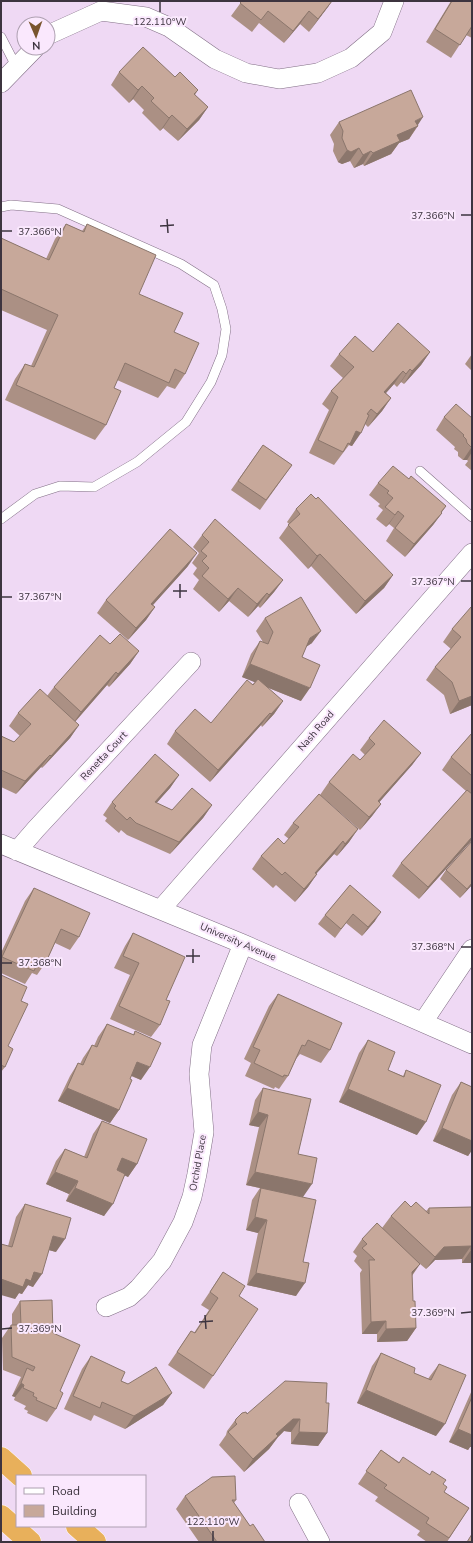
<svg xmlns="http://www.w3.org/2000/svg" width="473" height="1543" font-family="'Nunito Sans',sans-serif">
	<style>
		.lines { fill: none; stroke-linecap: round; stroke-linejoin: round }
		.service-casing { stroke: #826f86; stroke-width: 10 }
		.minor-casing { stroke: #826f86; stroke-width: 20 }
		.trunk-casing { stroke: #fff; stroke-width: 23 }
		.service { stroke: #fff; stroke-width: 9 }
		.minor { stroke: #fff; stroke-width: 19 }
		.trunk { stroke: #e8b05b; stroke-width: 22 }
		.wall { fill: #ab9084 }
		.shaded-wall { fill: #8b766c }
		.building { fill: #c7a89a; stroke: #8b766c }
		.ticks { fill: none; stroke: #3d343f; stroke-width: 1.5 }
		.labels { text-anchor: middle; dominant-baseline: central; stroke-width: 4; stroke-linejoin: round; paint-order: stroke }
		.street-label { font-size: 10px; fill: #3d343f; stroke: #fae8fd }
		.ticks-label { font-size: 10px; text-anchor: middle; fill: #3d343f; stroke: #fae8fd; stroke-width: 4; stroke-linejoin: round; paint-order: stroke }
	</style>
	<rect width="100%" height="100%" fill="#efd9f4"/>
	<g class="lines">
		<defs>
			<path id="service" d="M1 37 16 66
				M1 207 11 205 58 209 181 264 214 285 222 309 226 329 222 355 211 382 186 422 137 462 94 487 60 486 35 494 1 519
				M420 471 472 517"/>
			<path id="minor" d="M48 35 101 11 146 17 169 27 215 59 246 73 279 79 318 73 351 58 382 32 394 1
				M1 83 35 48
				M1 844 243 944 472 1044
				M17 851 36 829 191 662
				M161 909 472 553
				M423 1022 472 949
				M106 1307 129 1297 139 1288 162 1261 183 1222 192 1197 197 1174 204 1132 199 1074 202 1045 243 944
				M299 1503 320 1542"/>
			<path id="trunk" d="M1 1458 21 1476
				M1 1516 30 1542
				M77 1526 95 1542"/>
		</defs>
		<use href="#service" class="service-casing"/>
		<use href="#minor" class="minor-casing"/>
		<use href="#trunk" class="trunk-casing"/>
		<use href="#service" class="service"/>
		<use href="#minor" class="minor"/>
		<use href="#trunk" class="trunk"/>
	</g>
	<path class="wall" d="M242 1H332L309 32 300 24 284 43 259 23 252 32 231 16Z
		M451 1H472V38L466 35 451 58 426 42Z
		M119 72 175 77 198 90 195 95 208 107 199 120 178 141 163 128 160 131 142 113 144 110 133 99 129 103 111 85Z
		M339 122 418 125V126L409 139 399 143 391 154 364 166 363 164 354 168 350 161 342 164 338 162 333 151 334 144 330 135Z
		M66 224 82 231 87 224 139 294 174 332 185 374 175 389 167 386 158 398 117 380 114 388 106 425 95 440 5 400 15 379 25 364 31 366 47 330 1 310V238L46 259 55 239Z
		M373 352H430L421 365 404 384 401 382 397 387 394 384 386 393 391 398 382 411 368 427 365 424 352 446 349 445 334 465 309 453 329 410 322 404 331 391 343 378 330 366 339 354Z
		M472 354V371L465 364Z
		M444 417 472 418V471L465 465 468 461 467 460H463L458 456V452L454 449 455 447 436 430Z
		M263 445 292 465 260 510 231 490Z
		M409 479 446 506 442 512V513L433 525 405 557 386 541 394 528 389 524 386 527 376 519 383 510 378 506 380 504 369 495 378 483Z
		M316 499 393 575 384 588 356 614 311 566 308 569 279 538 289 524 287 522 296 509Z
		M202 535 283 580 274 592 260 608 258 606 248 617 229 601 219 612 193 589 199 580 193 574 197 568 192 563 199 553 193 547Z
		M188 566 153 605 155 607 146 620 128 640 97 613 106 600Z
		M472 608V705L450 714 444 695 426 680 435 667 451 649 443 642 452 629Z
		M265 618 312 643 306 647 302 657 301 701 266 687 283 701 274 714 262 727 261 725 210 782 167 744 175 731 211 723 255 682 242 677 251 654 260 641 263 642 256 631Z
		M110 644 139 651 130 664 109 687 107 685 75 722 79 725 70 738 42 768 41 767 16 794 1 787V736L14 742 20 736 9 726 18 713 47 696 54 687Z
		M472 733V840L419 899 392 876 401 863 466 791 442 770 451 757Z
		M369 738 421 753 412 765 379 802 381 804 372 816 360 830 320 795 329 782 360 760 365 755 360 750Z
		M179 775 170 788 156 803 172 810 212 805 203 818 170 854 127 835 121 830 119 833 105 821 107 818 103 815 112 802Z
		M293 823 358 829 349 842 337 856 334 854 316 874H317L308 887 295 902 276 885 273 888 252 869 261 856 284 844 289 839 284 835Z
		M472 841V885L460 898 440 879 446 870Z
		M350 885 375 921 362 936 346 923 335 938 318 924 325 915Z
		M34 888 79 937 70 950 55 943 46 962 37 975 32 973 25 984 1 973V953L25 901Z
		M133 933 166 1000 160 1025 151 1037 110 1019 130 975 114 968 125 946Z
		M1 975 8 1046 5 1067 1 1072Z
		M278 994 330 1050 321 1063 300 1054 296 1059 288 1076 279 1089 275 1087 274 1089 245 1076 251 1063 244 1059 269 1006Z
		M107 1024 133 1035 135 1031 141 1080 131 1076 119 1110 110 1123 58 1101 70 1076 78 1063 80 1064 83 1058 92 1045 94 1046 98 1037Z
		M368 1040 388 1070 403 1076 406 1070 417 1135 339 1102 359 1053Z
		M461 1082 472 1087V1150L468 1156 433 1141 452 1095Z
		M263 1088 298 1154 303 1197V1262L296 1296 247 1285 258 1233 246 1230 252 1200 260 1188 246 1185 259 1127 249 1125 255 1100Z
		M102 1121 137 1164 128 1177 125 1175 104 1216 66 1201 69 1194 46 1184 56 1161 65 1149 84 1157 93 1134Z
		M25 1204 56 1252 49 1250 33 1287 28 1285 22 1294 19 1293 15 1299 8 1246 16 1217Z
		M411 1207 426 1211 429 1208 472 1207V1263H462V1259L435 1260 426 1269 420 1264 412 1276 413 1301 416 1328 407 1341 377 1342V1334H362L360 1273 362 1270 354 1261 357 1256 353 1252 362 1239 382 1228 391 1216Z
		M223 1272 239 1296 213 1376 204 1389 168 1365 191 1331 194 1333 209 1310 201 1305Z
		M20 1301 53 1333 60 1391 56 1409 47 1422 27 1413 28 1411 24 1409 26 1406 14 1400 15 1397 12 1396 19 1381 21 1377 3 1370 2 1338 11 1325H12V1314Z
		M381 1353 414 1373 428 1379 430 1376 439 1364 436 1436 357 1403 372 1366Z
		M91 1356 121 1381 128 1384 172 1393 163 1405 125 1429 94 1415 91 1421 64 1409 82 1369Z
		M472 1390V1447H470L468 1450 449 1442Z
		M326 1403 327 1433 318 1446 291 1444V1432L284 1431 278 1437 269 1449 244 1472 219 1445 226 1435 227 1431 236 1419 247 1414Z
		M381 1450 399 1462 443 1484 444 1492 469 1508 447 1542H427L417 1535 420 1531 375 1501 378 1497 358 1484Z
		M185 1496 236 1500 234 1503 250 1526 265 1542H199L176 1509Z"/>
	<path class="shaded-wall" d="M332 1 328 7 309 32 318 19Z
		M309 11 300 24 284 43 293 31Z
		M142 86 133 99 129 103 138 90Z
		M208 107 199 120 178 141 187 129Z
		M172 115 163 128 160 131 169 118Z
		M423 117 409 139 399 143 391 154 364 166 373 153 415 121Z
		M359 148 350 161 342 164 338 162 347 150Z
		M371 151 363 164 354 168 363 155Z
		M430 352 421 365 404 384 412 371Z
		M410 369 401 382 397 387 406 374Z
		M403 371 394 384 375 405 384 392Z
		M391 398 382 411 368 427 377 414Z
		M356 431 361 433 352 446 349 445Z
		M471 448H472V452L467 460H463Z
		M446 506 437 518 442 513 433 525 405 557 414 544Z
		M398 511 389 524 386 527Z
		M197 553 188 566 142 617 151 604Z
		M320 554 311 566 308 569 317 556Z
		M393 575 384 588 356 614 365 601Z
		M283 580 274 592 260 608 269 595Z
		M238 588 229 601 219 612 228 599Z
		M267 593 258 606 248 617 257 604Z
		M155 607 146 620 128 640 136 628Z
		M321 631 312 643 301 650 310 638Z
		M139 651 130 664 109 687 118 674Z
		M250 664 310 688 301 701 242 677Z
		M116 672 107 685 72 725 81 712Z
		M472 696V705L450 714 459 701Z
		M283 701 274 714 262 727 271 714Z
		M270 713 261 725 210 782 218 770Z
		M79 725 70 738 42 768 51 756Z
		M421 753 412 765 369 814 378 801Z
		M50 755 41 767 16 794 25 781Z
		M179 775 170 788 146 815 155 802Z
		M381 804 372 816 360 830 369 817Z
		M212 805 203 818 170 854 179 842Z
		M358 829 349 842 337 856 345 844Z
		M472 837V840L419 899 428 887Z
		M343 841 334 854 306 885 315 873Z
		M317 874 308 887 295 902 304 889Z
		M472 883V885L460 898 467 889Z
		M381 912 375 921 362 936 368 927Z
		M137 1062 150 1067 141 1080 128 1074Z
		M67 1088 119 1110 110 1123 58 1101Z
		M348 1089 426 1122 417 1135 339 1102Z
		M258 1112 268 1115 259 1127 249 1125Z
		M442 1128 472 1141V1150L468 1156 433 1141Z
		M122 1158 137 1164 128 1177 113 1170Z
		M55 1172 78 1181 69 1194 46 1184Z
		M255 1172 312 1184 303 1197 246 1185Z
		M75 1188 113 1204 104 1216 66 1201Z
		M255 1217 267 1220 258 1233 246 1230Z
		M53 1236 65 1239 56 1252 45 1249Z
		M471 1246 462 1259 435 1260 426 1269 435 1257 444 1247Z
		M471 1250H472V1263H462Z
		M420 1264 411 1276 412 1272Z
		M34 1272 42 1274 33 1287 28 1285 22 1294 19 1293 15 1299 1 1295V1279H26Z
		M256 1273 305 1283 296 1296 247 1285Z
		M386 1321 377 1334H362L371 1322Z
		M416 1328 407 1341 377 1342 386 1329Z
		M21 1383 24 1385 15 1397 12 1396Z
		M366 1390 445 1424 436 1436 357 1403Z
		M172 1393 163 1405 125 1429 134 1416Z
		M293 1419H300L291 1432 284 1431 278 1437 269 1449 244 1472 253 1459 276 1434Z
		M458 1429 472 1435V1447H470L468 1450 449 1442Z
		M299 1432 327 1433 318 1446 291 1444Z"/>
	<path class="building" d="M242 1H332L318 19 309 11 293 31 268 11 261 20 240 3Z
		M452 1H472V26L460 45 435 29Z
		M143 47 175 77 180 72 198 90 194 94 208 107 187 129 172 115 169 118 151 101 154 98 142 86 138 90 119 72Z
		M411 90 423 117 415 121 418 126 397 135 400 141 373 153 371 151 363 155 359 148 351 152 347 150 342 138 343 131 339 122Z
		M66 224 84 232 87 224 156 255 139 294 183 313 174 332 199 343 185 374 175 369 169 383 125 363 114 388 121 391 106 425 16 385 25 364 34 367 58 315 1 289V238L49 260Z
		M398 323 430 352 412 371 410 369 406 374 403 371 384 392 391 398 377 414 371 409 367 414 369 415 361 433 356 431 350 444 348 443 343 452 318 440 338 397 331 391 354 367 339 354 355 336 373 352Z
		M456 404 472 418V448L467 443 466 439 463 436 464 435 444 417Z
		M263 445 292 465 266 500 238 481Z
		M393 466 409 479 411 476 446 506 441 512 442 513 414 544 395 528 404 516 398 511 395 515 385 507 393 498 387 493 389 491 378 483Z
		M311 494 316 499 318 497 393 575 365 601 320 554 317 556 288 525 300 514 296 509Z
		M215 519 283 580 269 595 267 593 257 604 238 588 228 599 202 576 209 568 202 561 207 556 201 551 209 542 202 535Z
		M170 529 197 553 151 604 155 607 136 628 106 600Z
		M301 597 321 631 310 638 302 657 320 665 310 688 250 664 260 641 268 644 273 632 265 618Z
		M471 607 472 608V696L459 701 452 682 435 667 461 637 452 629Z
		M120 634 139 651 118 674 116 672 81 712 54 687 100 635 110 644Z
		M258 679 283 701 271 714 270 713 218 770 175 731 195 709 211 723 247 680 253 685Z
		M40 689 79 725 51 756 50 755 25 781 1 770V736L14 742 31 724 18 713Z
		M384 720 421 753 378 801 381 804 369 817 329 782 353 754 360 760 375 744 369 738Z
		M472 733V776L451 757Z
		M155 754 179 775 155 802 172 810 192 788 212 805 179 842 136 823 130 817 127 820 114 808 116 806 112 802Z
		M467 790 472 794V837L428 887 401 863Z
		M319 794 358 829 345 844 343 841 315 873 317 874 304 889 285 872 282 875 261 856 278 838 284 844 299 827 293 823Z
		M472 841V883L467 889 446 870Z
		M350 885 381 912 368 927 353 914 341 929 325 915Z
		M34 888 90 913 79 937 61 929 46 962 39 959 34 971 2 957Z
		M133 933 185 957 166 1000 170 1001 160 1025 119 1006 139 963 123 956Z
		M1 975 27 987 21 1001 28 1004 8 1046 13 1049 5 1067 1 1065Z
		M278 994 342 1023 330 1050 308 1040 305 1046 302 1045 288 1076 284 1075 283 1077 254 1063 260 1050 253 1047Z
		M107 1024 134 1035 135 1031 161 1043 150 1067 137 1062 130 1079 132 1080 119 1110 67 1088 78 1063 83 1065 92 1045 97 1047Z
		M368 1040 395 1052 388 1070 404 1077 406 1070 441 1085 426 1122 348 1089Z
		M461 1082 472 1087V1141L442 1128Z
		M263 1088 311 1099 298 1154 317 1158 312 1184 255 1172 268 1115 258 1112Z
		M102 1121 147 1139 137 1164 122 1158 117 1170 125 1174 113 1204 75 1188 78 1181 55 1172 65 1149 87 1158Z
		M261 1188 316 1200 303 1262 309 1263 305 1283 256 1273 267 1220 255 1217Z
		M405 1201 411 1207 416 1202 429 1214V1208L472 1207V1250H471V1246L444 1247 435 1257 391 1216Z
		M25 1204 71 1218 65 1239 53 1236 42 1274 34 1272 31 1281 26 1279 23 1287 1 1279V1244L12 1247Z
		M377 1223 420 1264 412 1272 413 1301H415L416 1328 386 1329V1321L371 1322 369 1260H375L362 1248 367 1244 362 1239Z
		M223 1272 245 1286 239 1296 258 1309 213 1376 177 1352 191 1331 195 1333 218 1298 210 1292Z
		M52 1300 53 1333 80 1345 60 1391 63 1393 56 1409 36 1400 37 1398 33 1396 34 1393 23 1388 24 1385 21 1383 27 1368 33 1371 35 1367 12 1357 11 1325H21L20 1301Z
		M381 1353 415 1368 414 1373 431 1380 439 1364 466 1375 445 1424 366 1390Z
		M91 1356 125 1372 121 1381 128 1384 156 1367 172 1393 134 1416 102 1402 100 1408 73 1396Z
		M285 1381 327 1383 326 1403H329L327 1433 299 1432 300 1419H293L276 1434 278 1436 253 1459 228 1432 237 1424 235 1422 236 1419 242 1413 246 1412 247 1414Z
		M472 1397V1435L458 1429Z
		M381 1450 399 1463 403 1457 430 1475 432 1471 446 1480 443 1484 447 1487 444 1492 469 1508 449 1538 426 1523 429 1518 384 1488 387 1485 366 1471Z
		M235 1476 236 1500H232L250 1526 253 1524 265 1542H217L185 1496 212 1477Z
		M472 1534V1542H467Z"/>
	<path class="ticks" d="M160 2V12M461 215H471M167 219 168 233M160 226 174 225M2 231H12M461 581H471M180 584V598M173 591H187M2 597H12M461 947H471M193 949V963M186 956H200M2 963H12M461 1313 471 1312M205 1315 206 1329M199 1322 213 1321M2 1329 12 1328M213 1531V1541"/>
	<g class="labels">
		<g class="street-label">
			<text transform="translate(316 731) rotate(-49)">Nash Road</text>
			<text transform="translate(104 756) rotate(-47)">Renetta Court</text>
			<text transform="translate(238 942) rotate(23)">University Avenue</text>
			<text transform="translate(198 1163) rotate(-80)">Orchid Place</text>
		</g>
	</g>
	<g class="ticks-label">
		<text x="160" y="25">122.110°W</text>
		<text x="433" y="219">37.366°N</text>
		<text x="40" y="235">37.366°N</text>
		<text x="433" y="585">37.367°N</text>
		<text x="40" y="600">37.367°N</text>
		<text x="433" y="950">37.368°N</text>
		<text x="40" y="966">37.368°N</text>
		<text x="433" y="1316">37.369°N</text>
		<text x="40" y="1332">37.369°N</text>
		<text x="213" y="1525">122.110°W</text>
	</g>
	<rect width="473" height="1543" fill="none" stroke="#3d343f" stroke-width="4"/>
	<rect x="16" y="1475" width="130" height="52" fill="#fae8fd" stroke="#aea0b1"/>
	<rect x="24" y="1488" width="20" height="6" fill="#ffffff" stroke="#aea0b1"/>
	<text x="52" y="1495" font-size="12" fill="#3d343f">Road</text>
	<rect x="24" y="1505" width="20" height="12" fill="#c7a89a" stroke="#aea0b1"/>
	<text x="52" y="1515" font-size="12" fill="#3d343f">Building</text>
	<g transform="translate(36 36) rotate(178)"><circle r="19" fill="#fae8fd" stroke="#aea0b1"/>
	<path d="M0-3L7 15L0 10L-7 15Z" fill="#79552e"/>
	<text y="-6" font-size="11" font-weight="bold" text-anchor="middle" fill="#3d343f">N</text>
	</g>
</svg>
